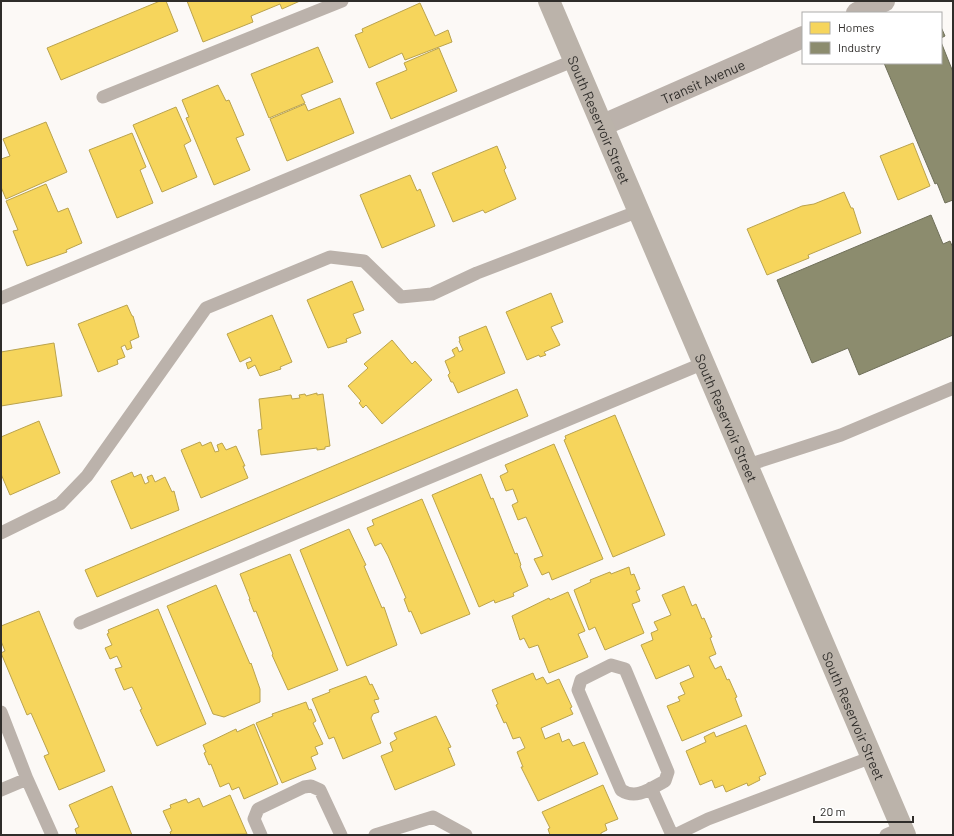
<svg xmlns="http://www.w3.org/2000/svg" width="954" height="836" font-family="Barlow,sans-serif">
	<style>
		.homes { fill: #f6d55c; stroke: #baa34d }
		.industry { fill: #8c8c6e; stroke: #70705a }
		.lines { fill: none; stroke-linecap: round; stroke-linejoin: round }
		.service { stroke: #bbb2ab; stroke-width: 13 }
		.minor { stroke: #bbb2ab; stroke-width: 22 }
		.primary { stroke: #bbb3aa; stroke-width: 22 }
		.labels { text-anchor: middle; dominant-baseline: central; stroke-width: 4; stroke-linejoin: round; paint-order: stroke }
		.street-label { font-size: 14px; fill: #2f2d2a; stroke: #fff }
	</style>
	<rect width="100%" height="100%" fill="#fcf9f6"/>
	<path class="homes" d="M160 1H166L178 31 61 80 47 48Z
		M187 1H300L282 9 280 4 251 16 253 22 203 42Z
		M420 3 435 36 448 30 452 42 405 60 402 53 369 68 355 35 363 32 362 29Z
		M318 47 333 82 301 95 305 103 269 118 251 74Z
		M439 48 457 91 391 119 376 83 407 70 404 63Z
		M218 85 226 101 229 100 244 135 236 138 250 170 214 185 186 118 189 117 182 100Z
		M340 98 354 133 287 161 270 119 305 104 308 111Z
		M176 107 191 141 184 145 197 177 162 192 133 125Z
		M46 122 67 172 6 199 1 187V159L10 156 3 139Z
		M132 133 146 167 140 170 153 203 117 218 89 150Z
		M913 143 930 186 898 200 880 156Z
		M497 146 506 168 504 170 516 199 485 213 483 210 453 222 432 173Z
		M410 175 417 191 420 189 435 226 382 248 360 195Z
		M46 184 58 212 68 208 82 243 66 250 67 252 27 266 13 231 18 230 6 201Z
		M844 192 851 208H853L861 233 808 255 809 258 767 275 747 229 802 206 814 204Z
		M352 281 364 310 353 314 361 333 346 339 347 342 328 348 307 300Z
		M551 293 563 322 551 327 560 345 544 352 546 355 540 357 539 355 527 360 506 312Z
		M127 305 132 316H133L139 337 130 341 132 348 127 350 125 345 121 347 125 357 117 360 118 364 98 372 78 324Z
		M272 315 292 362 280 367 281 369 260 376 255 365 248 369 246 363 252 361 250 357 240 362 227 334Z
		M486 326 505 373 458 393 453 382H451L448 375 450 373 445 361 455 356 452 350 457 347 459 352 463 350 459 341H460L459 337Z
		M392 340 412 364 415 361 432 380 382 424 366 405 363 408 359 403 361 401 348 386 368 368 364 364Z
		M54 343 62 396 1 406V352Z
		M517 389 528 416 97 597 85 570Z
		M317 393V395L323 394 330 446 325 447V449L317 450V448L261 455 258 430 262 429 259 399 291 395 292 399 300 398 299 395 305 394 306 396Z
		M615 415 665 535 613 557 564 440 566 439 565 436Z
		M39 421 60 473 10 495 1 474V437Z
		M200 442 202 446 211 442 215 452 219 451 217 445 222 443 226 450 236 446 245 466H243L248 478 201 498 181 450Z
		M554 444 603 559 552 580 549 572 542 575 534 559 543 556 526 517 518 520 512 505 518 502 513 489 506 491 500 476 508 472 505 465Z
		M132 472 134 477 141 474 145 484 149 482 147 477 152 475 155 482 165 477 172 492 174 491 179 510 131 529 111 481Z
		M481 474 491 499 493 498 515 554 517 553 521 565 520 566 528 586 513 593 514 596 495 603 494 600 479 607 432 495Z
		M422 499 470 614 421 634 411 611 409 612 404 599 406 598 388 556 381 543 375 546 367 528 374 525 372 520Z
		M349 529 366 565 364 566 382 608 384 607 397 645 347 666 300 550Z
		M290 554 338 670 288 690 272 655 273 654 256 611 254 612 249 599H250L240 574Z
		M629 567 631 575 634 574 640 589 636 591 640 601 632 604 644 633 605 650 595 627 589 630 574 590 591 582 590 580 610 572 611 574Z
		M216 585 250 664 251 663 260 689V702L224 717 213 714 167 606Z
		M684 586 692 606 696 604 702 619 704 618 712 637 710 638 716 654 709 657 715 669 721 666 727 680 729 679 737 697 735 698 742 716 682 741 667 706 680 701 678 697 685 694 680 683 694 677 689 665 656 679 641 645 653 640 651 633 658 630 654 622 671 615 662 595Z
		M568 592 585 631 578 634 588 657 549 673 538 645 529 648 524 638 520 640 512 616 549 598 550 600Z
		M158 609 206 724 157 746 140 710 142 709 132 687 124 690 115 669 122 667 117 656 110 659 105 648 112 645 107 634 109 633 108 630Z
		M39 611 105 771 59 790 44 756 49 754 31 713 27 715 1 653 5 651 1 641V626Z
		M533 673 536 680 543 677 547 684 559 679 572 707 570 708 573 714 541 728 545 739 559 733 562 742 569 739 573 746 584 742 598 774 538 801 521 767H523L517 752 525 748 520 737 513 739 506 722 504 723 496 705 498 704 492 690Z
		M366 676 370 685 372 684 379 699 374 700 379 712 373 714 371 718 381 743 343 759 334 737 329 739 312 699 330 692 329 690Z
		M306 702 309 710 311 709 316 721 313 723 323 744 315 747 318 754 311 757 316 769 282 783 256 723 273 716 272 714Z
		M436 716 451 747 448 748 455 765 395 790 381 756 393 751 390 743 397 739 394 733Z
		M254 724 278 784 244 799 239 787 232 790 229 783 220 787 211 764 209 765 204 753 206 752 203 745 236 729 237 732Z
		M746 725 766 774 759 777 760 780 748 786 747 783 726 792 723 785 715 788 712 780 700 785 686 751 706 742 704 737 714 732 716 737Z
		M603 785 618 819 605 824 607 830 601 833V835H550L548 829 550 828 542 812Z
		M112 786 132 835H77L75 829 79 827 69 805Z
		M230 795 247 834 171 835 170 832 172 831 163 811 171 808 170 805 186 799 188 803 199 798 203 807Z"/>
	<path class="industry" d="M941 27 945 36 941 38Z
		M941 42 953 72V200L945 203 937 183 935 184 884 63H941Z
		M931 215 943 244 950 241 953 248V335L859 375 848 348 812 363 777 280Z"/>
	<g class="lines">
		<path class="service" d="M103 97 342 1
			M1 298 575 60
			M748 465 841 435 953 388
			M1 533 60 504 87 476 206 308 330 257 364 261 401 297 432 294 477 273 639 211
			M80 623C288 537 495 448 704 363
			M611 665 625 669 668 772 665 781C650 789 636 800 621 790L578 690 581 680Z
			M1 712 27 779 1 790
			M27 779 52 835
			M651 788 672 835
			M261 835 254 819 258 809 304 787 311 786 320 790 341 835
			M375 835 433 817 466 835
			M675 835 708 819 872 757
			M886 835 902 828"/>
		<g class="minor">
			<path d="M857 13 884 1"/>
			<path id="s1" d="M603 125 803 37"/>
		</g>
		<path class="primary" id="s2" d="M549 1 905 835"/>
	</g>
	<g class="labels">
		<g class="street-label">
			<text stroke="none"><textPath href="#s1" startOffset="109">Transit Avenue</textPath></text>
			<text stroke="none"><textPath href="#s2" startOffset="129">South Reservoir Street</textPath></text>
			<text stroke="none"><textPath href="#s2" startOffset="453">South Reservoir Street</textPath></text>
			<text stroke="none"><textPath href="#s2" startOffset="777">South Reservoir Street</textPath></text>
		</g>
	</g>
	<rect width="954" height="836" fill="none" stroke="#2f2d2a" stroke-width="4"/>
	<rect x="802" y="12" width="140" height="52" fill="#ffffff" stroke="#acabaa"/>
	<rect x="810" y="22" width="20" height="12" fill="#f6d55c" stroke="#acabaa"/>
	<text x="838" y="32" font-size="12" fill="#2f2d2a">Homes</text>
	<rect x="810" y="42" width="20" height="12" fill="#8c8c6e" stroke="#acabaa"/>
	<text x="838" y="52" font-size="12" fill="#2f2d2a">Industry</text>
	<path d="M814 816v6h99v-6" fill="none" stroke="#2f2d2a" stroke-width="2"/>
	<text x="820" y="816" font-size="12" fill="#2f2d2a" stroke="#ffffff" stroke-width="3" paint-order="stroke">20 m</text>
</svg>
